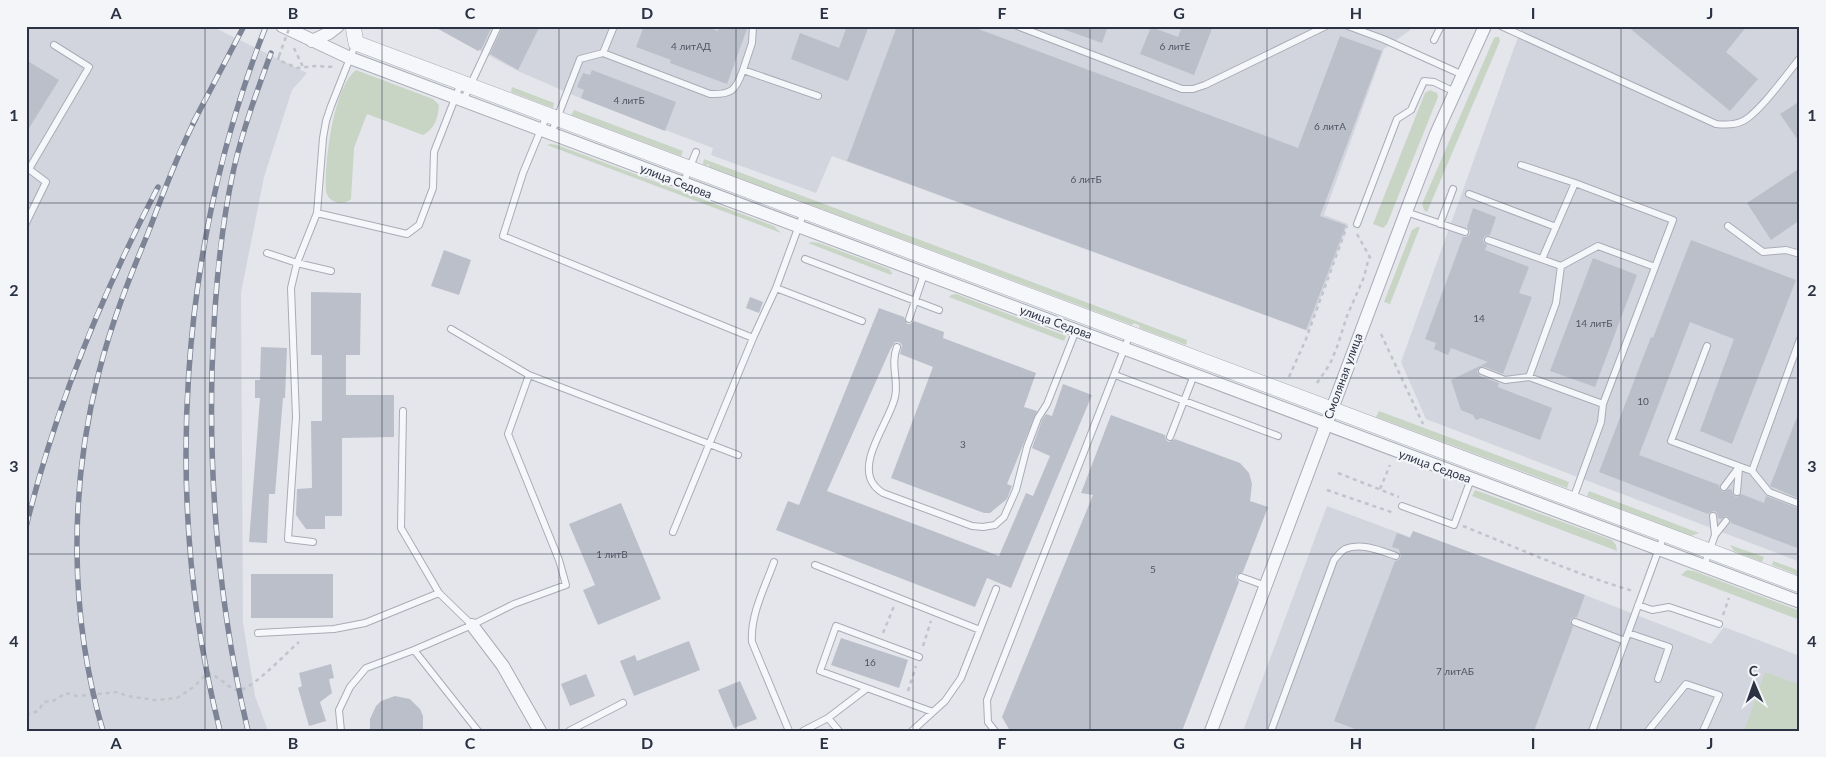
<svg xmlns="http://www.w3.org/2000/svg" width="1826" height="757" font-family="Lato,sans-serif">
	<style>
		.built { fill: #d2d5dd }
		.green { fill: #c8d5c5 }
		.building { fill: #bbbfc9 }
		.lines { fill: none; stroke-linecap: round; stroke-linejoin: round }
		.service-casing { stroke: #a9acb6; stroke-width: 8 }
		.minor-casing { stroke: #a9acb6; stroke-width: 14 }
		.tertiary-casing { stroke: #a9acb6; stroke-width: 16 }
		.path { stroke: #c1c4cb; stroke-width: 2.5; stroke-dasharray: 4 4; stroke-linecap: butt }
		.service { stroke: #f6f7fa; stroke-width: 6 }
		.minor { stroke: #f6f7fa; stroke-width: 12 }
		.tertiary { stroke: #f6f7fa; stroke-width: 15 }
		.rail-casing { stroke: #7d8495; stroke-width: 5.5 }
		.rail { stroke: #f3f5f9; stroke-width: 4; stroke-dasharray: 11; stroke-linecap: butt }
		.path-bridge { stroke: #c1c4cb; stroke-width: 2.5; stroke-dasharray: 4 4; stroke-linecap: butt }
		.grid { fill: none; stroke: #2b3244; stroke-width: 1; stroke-opacity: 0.55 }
		.labels { text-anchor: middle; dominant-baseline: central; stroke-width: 4.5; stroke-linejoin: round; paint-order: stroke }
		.number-label { font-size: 10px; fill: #4f5565 }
		.street-label { font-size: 12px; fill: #2b3244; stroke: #f3f5f9 }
		.neatline { fill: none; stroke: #2b3244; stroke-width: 2 }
		.grid-label { font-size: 16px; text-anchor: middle; font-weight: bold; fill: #2b3244 }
	</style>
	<rect width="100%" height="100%" fill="#e4e6eb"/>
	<path class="built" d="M26 26H211L307 73 292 90 264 177 241 293 243 623 255 696 268 731H26Z
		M433 26H1412L1410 30 1384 49 1324 215 1348 224 1308 331 832 156 816 193 711 155 713 148 580 98 518 71Z
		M1522 26H1800V562L1426 419 1401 362Z
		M1327 506 1410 537 1413 531 1585 595 1711 644 1724 627 1800 656V731H1243Z"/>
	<path class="green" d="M1496 37H1499L1500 41 1427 212 1424 210 1422 204 1494 38Z
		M356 70 433 99 439 105C438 118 435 129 423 135L367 114 354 148 351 199C344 205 336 204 329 198L326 192C324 165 333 87 356 70Z
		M512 87 554 103 553 108 511 92Z
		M1430 90 1437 93 1438 97 1387 224 1383 228 1373 224 1425 93Z
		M574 110 683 151 681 156 571 115Z
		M550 144 557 145 774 226 781 233 547 145Z
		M704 159 1187 340 1186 345 1139 328 1140 326 1134 323 1132 325 709 167V165L707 164V166L703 164Z
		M1417 227H1420L1390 304 1384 302 1412 230Z
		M812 242 819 243 889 269 892 273 891 275 808 243Z
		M956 294 1066 336 1064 341 949 297 951 295Z
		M1379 411 1569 482 1567 488 1376 417Z
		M1475 490 1612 540 1616 545 1617 551 1472 496Z
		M1589 491 1699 533 1691 536 1587 496Z
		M1730 545 1764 557 1762 562 1734 551Z
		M1773 561 1800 571V576L1772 565Z
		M1687 570 1694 571 1800 611V620L1681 575Z
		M1765 672 1800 685V731H1744Z"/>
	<path class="building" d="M433 26H492L481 50 480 49 478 51Z
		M503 26H540L518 70 490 54Z
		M644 26H704L718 31 719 26H748L727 84 670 63 671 60 636 47Z
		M847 26H869L848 81 791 59 800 33 839 48Z
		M897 26H970L1298 148 1340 36 1382 51 1320 216 1346 225 1306 330 847 161Z
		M1061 26H1108L1102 43 1060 28Z
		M1182 26H1213L1194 75 1140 54 1151 27 1178 37Z
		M1627 26H1747L1726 52 1758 79 1730 111Z
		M26 60 59 80 26 133Z
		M592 70 676 102 665 131 581 98 584 90 577 87 583 73 590 75Z
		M1800 101V143L1780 114Z
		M1800 168V220L1771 240 1747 203Z
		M1473 208 1496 217 1490 235 1485 236 1483 239 1484 243 1487 245 1485 250 1529 267 1519 293 1532 297 1503 374 1482 366 1478 369 1477 372 1480 376 1499 383 1498 387 1552 408 1540 440 1481 418 1476 420 1473 415 1461 410 1451 380 1488 362 1451 348 1448 355 1434 349 1436 343 1425 339 1463 237H1466L1470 234V231L1467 227Z
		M1691 240 1796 280 1732 444 1700 431 1734 339 1690 322 1639 455 1719 485 1720 489 1723 492 1729 489 1732 490 1733 495 1736 497 1741 494 1764 503 1766 496 1800 509V549L1731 523 1730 519 1727 516 1721 519 1718 518 1717 513 1715 511 1710 512 1708 514 1599 472 1651 337 1653 338Z
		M444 250 471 260 459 295 431 286Z
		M1593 258 1637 275 1595 387 1550 371Z
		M311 292 361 293 360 355H346V395H394V437L342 438V516H325V529H306L296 515 297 489 312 488 311 421H322V355H311Z
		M750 297 763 302 759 313 746 308Z
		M879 308 904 317 907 324H910L914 321 944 332 943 338 1036 373 1024 407 1037 411 1007 484 1012 486 1007 499 990 513H984L891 478 933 367 900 354 902 345 899 342H895L890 350 827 491 999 556 1026 493 1033 496 1050 456 1032 448 1042 420 1046 414 1052 416 1063 384 1092 395 1011 588 987 578 975 607 776 530 788 501 799 505Z
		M261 347 287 348 285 398H283L275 494H269L267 543 249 542 260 398H255V380H260Z
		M1799 412 1800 413V499L1770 486Z
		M1111 415 1165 435 1166 440 1169 442 1175 439 1240 463 1249 473 1252 484 1250 501 1268 507 1243 572 1237 575 1236 578 1239 582 1182 731H1010L1002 717 1093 495 1081 493Z
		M621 503 661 599 598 625 583 590 595 585 569 524Z
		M1413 531 1585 595 1577 617 1572 618 1570 621 1573 627 1534 731H1360L1334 721 1395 561 1399 560 1401 557 1399 549 1392 547 1397 533 1410 538Z
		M251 574H333V618H251Z
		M841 638 908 660 899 688 831 665Z
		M689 641 700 670 634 696 620 661 635 655 637 661Z
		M331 664 334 678 329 679 332 693 320 702 326 721 309 726 298 688 302 686 299 673Z
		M586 674 595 696 570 706 561 684Z
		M740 681 757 719 734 728 718 690Z
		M395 696 410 699 420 709 423 716V731H370V719L376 706 381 701Z"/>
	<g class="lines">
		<defs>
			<path id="service" d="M1017 26 1182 89H1193L1205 85 1326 26
				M1348 26 1383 39 1463 75
				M1501 26 1716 124C1725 125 1735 125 1743 121 1759 113 1787 74 1800 58
				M1434 40 1441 26
				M603 53 710 94C732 95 736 90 743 70L818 96
				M743 70 752 43 753 26
				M463 101 498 26
				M547 115 523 173 503 236 753 338
				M551 134 580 59 603 53 614 26
				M1521 165 1575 183 1673 220 1603 404 1601 422 1573 499
				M26 167 46 182 26 223
				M29 169 89 67 54 45
				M683 184 696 152
				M1469 194 1556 227
				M1406 212 1465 232
				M317 213 407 234 419 225 433 188 434 152 461 83
				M1357 224 1397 119 1411 110 1424 81 1434 82 1455 92
				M1440 224 1453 189
				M1728 226 1763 252 1786 250 1800 254
				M1488 240 1561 266 1598 246 1655 267
				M267 253 297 263 331 271
				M805 259 939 310
				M1542 259 1575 183
				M1561 266 1556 303 1529 377 1603 404
				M776 288 862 321
				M909 319 925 271
				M451 329 529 375
				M1707 346 1671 441 1752 471 1800 339
				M897 347C890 364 899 381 895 397 890 421 856 462 874 485 876 488 880 491 883 493L972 526 983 527 995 525 1004 517 1016 490 1027 447 1038 418 1047 404 1076 330
				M1482 371 1505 380 1529 377
				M1115 375 1278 436
				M403 411 401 528 439 593 472 625
				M1170 437 1194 375
				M1752 471 1769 492 1800 504
				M1724 487 1739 467
				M1737 492 1739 468
				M1402 506 1454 525 1471 479
				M1713 516 1715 535
				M673 532 753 338 776 288 804 212
				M313 542 288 539 296 417 291 288 297 263 317 213 323 138 326 121 331 106 356 43
				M774 562C765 587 750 615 752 642L789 731
				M815 565 980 630
				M1704 566 1715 535 1726 521
				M1241 577 1266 586
				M1638 605 1652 610 1669 607 1719 624
				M1575 622 1625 641
				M258 633 334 629 365 623 439 593
				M1628 633 1669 647 1658 679
				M414 650 478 731
				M919 657 836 626 820 671 933 712
				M828 718 839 731
				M341 731 339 710 350 687 366 668 414 650 472 625 514 604 566 585 559 560 508 434 529 375 738 455
				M569 731 623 703
				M803 731 828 718 866 689
				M912 731 945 701 961 678 996 589
				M995 731 988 722 987 700 1130 334
				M1271 731 1334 560C1337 557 1341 551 1345 549 1361 542 1381 551 1396 556
				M1592 731 1664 535
				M1648 731 1686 684 1719 695 1703 731"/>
			<path id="minor" d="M282 26 350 58 1800 602
				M312 41 329 33 338 26
				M472 625 503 666 540 731
				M1211 731 1406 212 1436 134 1485 26"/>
			<path id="tertiary" d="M353 26 356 43 1800 585"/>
		</defs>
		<use href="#service" class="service-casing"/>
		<use href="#minor" class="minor-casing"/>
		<use href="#tertiary" class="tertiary-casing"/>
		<path class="path" d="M262 26 269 30
			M294 48 303 67
			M279 56 278 60 298 68 315 66 336 67
			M1357 234 1372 261
			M1381 334 1423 424
			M1289 377 1306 339 1347 226
			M1317 383 1330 364 1337 347 1347 316 1364 277 1369 257
			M1338 473 1399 497
			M1380 489 1390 465
			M1327 490 1394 513
			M1463 526C1520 549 1575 574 1633 591
			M1723 615 1729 598
			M883 633 894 606
			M923 646 931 621
			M908 691 916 666
			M26 715 38 711 44 702 53 701 66 693 77 696 118 692 127 696 155 700 177 698 195 686 207 673C220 676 227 688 239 691 259 683 282 657 299 642"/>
		<use href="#service" class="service"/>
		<use href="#minor" class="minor"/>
		<use href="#tertiary" class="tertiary"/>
		<defs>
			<path id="rail" d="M193 123 244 26
				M26 527C55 408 101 296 158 187
				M103 731C69 615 69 488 99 372 111 324 129 279 148 233 163 194 177 155 196 118
				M220 731C162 500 179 247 266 26
				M248 731C220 612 209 492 212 371 214 303 219 235 234 168 243 129 257 91 271 53"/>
		</defs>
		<use href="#rail" class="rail-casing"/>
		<use href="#rail" class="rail"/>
		<path class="path-bridge" d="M279 56 290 26"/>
	</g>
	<path class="grid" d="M205 26V731M382 26V731M559 26V731M736 26V731M913 26V731M1090 26V731M1267 26V731M1444 26V731M1621 26V731M26 203H1800M26 378H1800M26 554H1800"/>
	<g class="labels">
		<g class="number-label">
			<text x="691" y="46">4 литАД</text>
			<text x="1175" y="46">6 литЕ</text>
			<text x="629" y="100">4 литБ</text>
			<text x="1330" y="126">6 литА</text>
			<text x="1086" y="179">6 литБ</text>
			<text x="1479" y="318">14</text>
			<text x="1594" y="323">14 литБ</text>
			<text x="1643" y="401">10</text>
			<text x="963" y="444">3</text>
			<text x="612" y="554">1 литВ</text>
			<text x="1153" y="569">5</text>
			<text x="870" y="662">16</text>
			<text x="1455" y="671">7 литАБ</text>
		</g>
		<g class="street-label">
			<text transform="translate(676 181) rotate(21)">улица Седова</text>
			<text transform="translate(1056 322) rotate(20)">улица Седова</text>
			<text transform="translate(1343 376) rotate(-70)">Смоляная улица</text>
			<text transform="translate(1435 466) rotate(20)">улица Седова</text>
		</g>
	</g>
	<rect width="1826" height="757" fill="none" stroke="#f3f5f9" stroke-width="55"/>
	<g transform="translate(1754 684) rotate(358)" stroke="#f3f5f9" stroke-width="4" paint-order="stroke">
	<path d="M0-4L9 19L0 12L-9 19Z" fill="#2b3244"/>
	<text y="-8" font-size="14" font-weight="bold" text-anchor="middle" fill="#2b3244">С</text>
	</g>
	<rect x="28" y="28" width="1770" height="702" class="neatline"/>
	<g class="grid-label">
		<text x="116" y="19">A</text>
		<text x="293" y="19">B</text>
		<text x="470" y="19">C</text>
		<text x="647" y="19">D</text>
		<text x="824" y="19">E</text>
		<text x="1002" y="19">F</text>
		<text x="1179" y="19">G</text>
		<text x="1356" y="19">H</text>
		<text x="1533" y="19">I</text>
		<text x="1710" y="19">J</text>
		<text x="14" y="121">1</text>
		<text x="1812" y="121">1</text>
		<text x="14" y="296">2</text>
		<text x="1812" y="296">2</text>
		<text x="14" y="472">3</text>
		<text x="1812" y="472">3</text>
		<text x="14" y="647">4</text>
		<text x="1812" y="647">4</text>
		<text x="116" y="749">A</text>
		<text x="293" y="749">B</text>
		<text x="470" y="749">C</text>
		<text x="647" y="749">D</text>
		<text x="824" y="749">E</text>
		<text x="1002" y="749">F</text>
		<text x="1179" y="749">G</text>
		<text x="1356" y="749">H</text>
		<text x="1533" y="749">I</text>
		<text x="1710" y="749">J</text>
	</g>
</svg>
